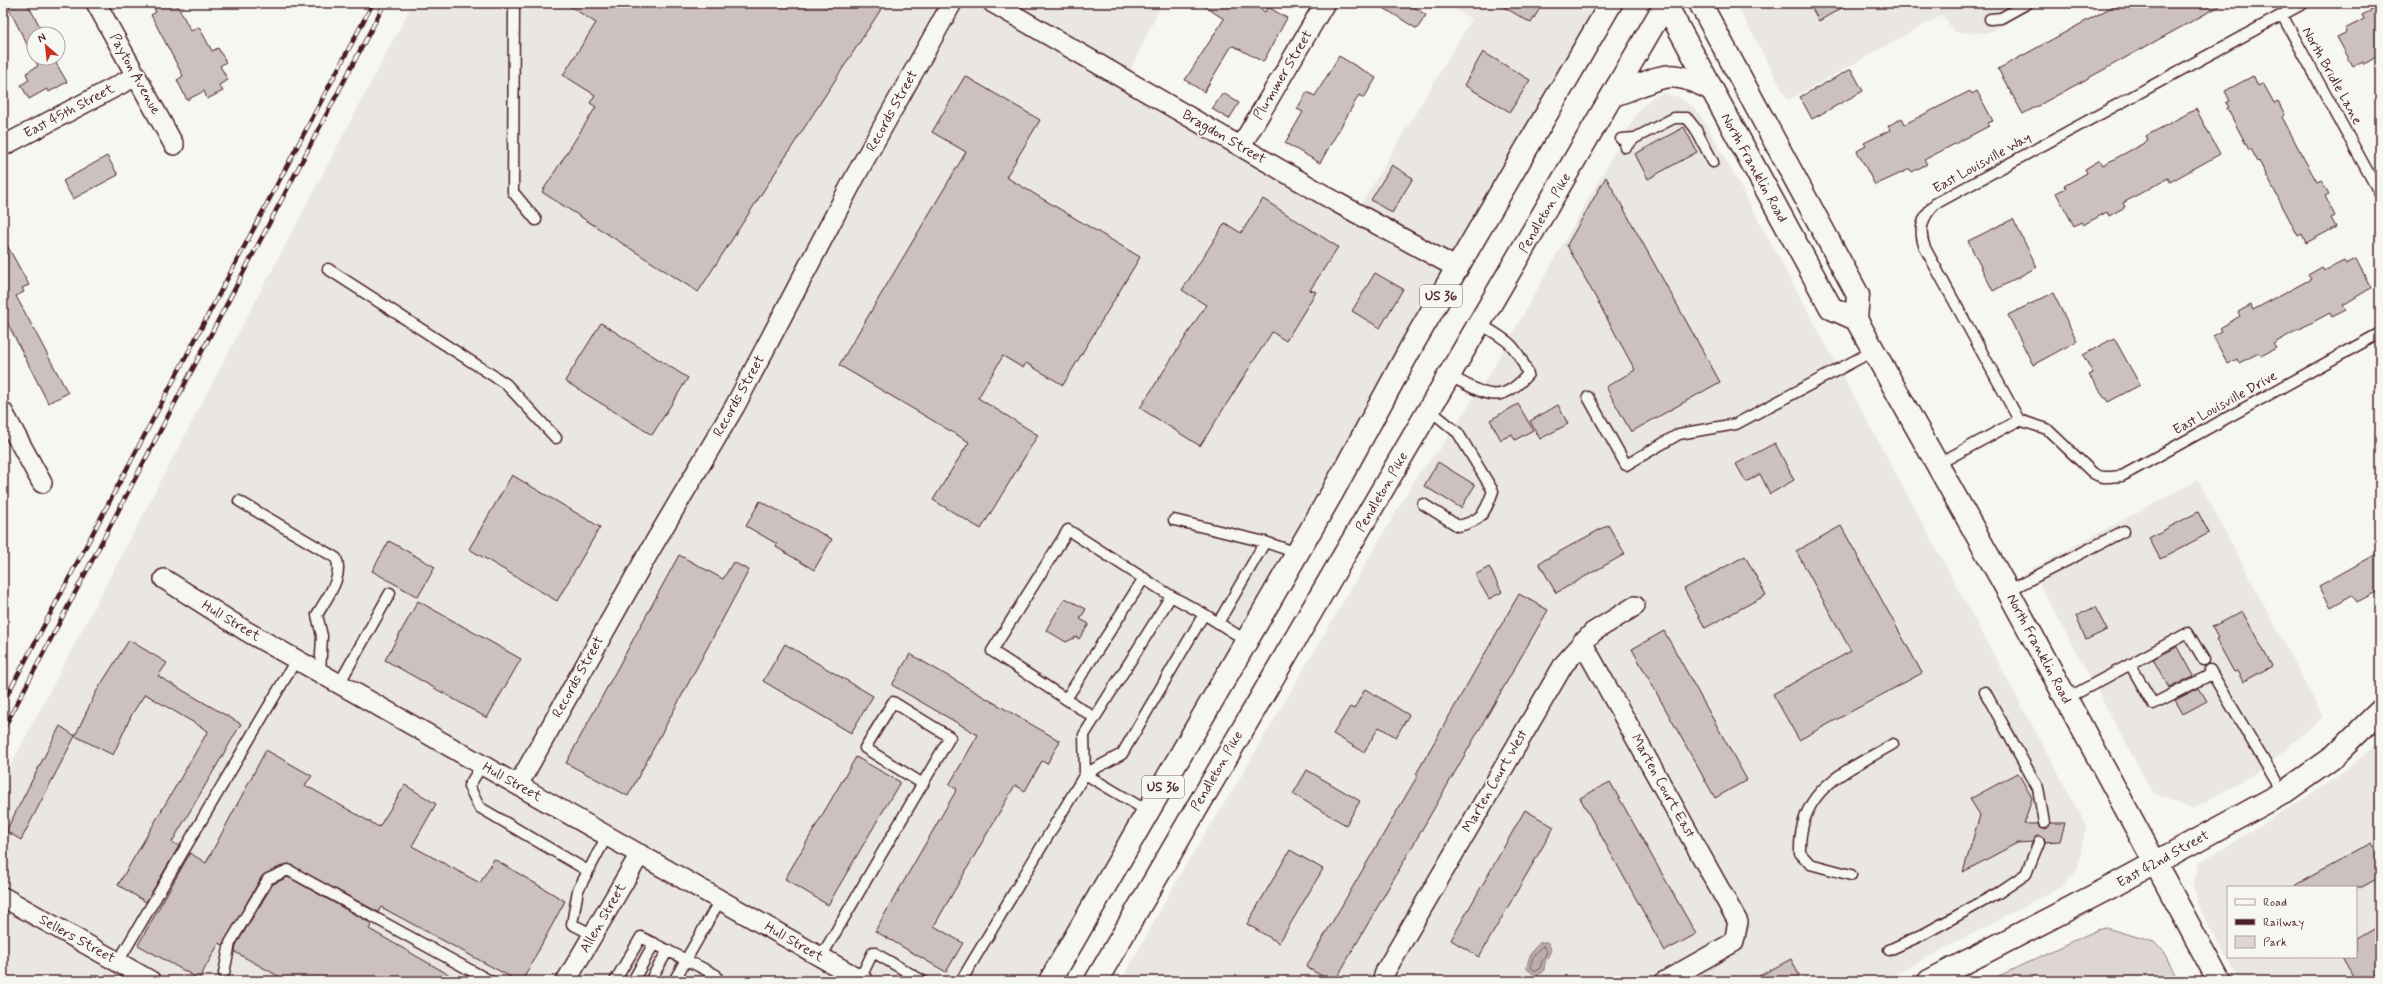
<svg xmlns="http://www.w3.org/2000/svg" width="2383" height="984" font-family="Mynerve,sans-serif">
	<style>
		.built { fill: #e9e6e3; fill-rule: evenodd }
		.green { fill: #ddd6d5; stroke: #947a80 }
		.water { fill: #bbadae; stroke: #8e747a }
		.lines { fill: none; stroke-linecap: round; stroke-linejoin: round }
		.shore { stroke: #77585f; stroke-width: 1 }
		.building { fill: #ccc1c0; stroke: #4a1f2b }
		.service-casing { stroke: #4a1f2b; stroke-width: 13 }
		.minor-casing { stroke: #4a1f2b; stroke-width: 22 }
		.tertiary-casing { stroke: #4a1f2b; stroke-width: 25 }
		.secondary-casing { stroke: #4a1f2b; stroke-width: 25 }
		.primary-casing { stroke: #4a1f2b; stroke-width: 25 }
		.service { stroke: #f6f6f2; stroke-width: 10 }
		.minor { stroke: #f6f6f2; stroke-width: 19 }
		.tertiary { stroke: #f6f6f2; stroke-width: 22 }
		.secondary { stroke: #f6f6f2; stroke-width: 22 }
		.primary { stroke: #f6f6f2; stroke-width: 22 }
		.rail-casing { stroke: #4a1f2b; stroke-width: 4.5 }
		.rail { stroke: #f6f6f2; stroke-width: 3; stroke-dasharray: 9; stroke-linecap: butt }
		.labels { text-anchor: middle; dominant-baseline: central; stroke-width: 3.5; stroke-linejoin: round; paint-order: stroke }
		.shield { fill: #f6f6f2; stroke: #7e6067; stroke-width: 1 }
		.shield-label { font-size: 13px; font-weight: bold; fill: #4a1f2b }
		.street-label { font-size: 14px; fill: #4a1f2b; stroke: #f6f6f2 }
	</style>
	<rect width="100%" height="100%" fill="#f6f6f2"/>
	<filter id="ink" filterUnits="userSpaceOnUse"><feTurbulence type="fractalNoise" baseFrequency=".025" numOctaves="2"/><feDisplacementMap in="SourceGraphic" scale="8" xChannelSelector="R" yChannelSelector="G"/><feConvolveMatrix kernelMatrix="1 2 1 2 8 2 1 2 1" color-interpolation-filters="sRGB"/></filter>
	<g filter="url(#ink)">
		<path class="built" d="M413 3H1162L1128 75 1360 206 1472 19 1444 3H1598L1037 981H3V780Z
			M1736 3H2043L1988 33 1955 32 1942 15 1788 100Z
			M1663 93 1678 97 1696 109 1709 129 2086 825 2077 871 2063 886 1883 981H1121L1182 871 1240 778 1417 476 1445 442 1493 368 1638 111 1651 98Z
			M2198 480 2323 717 2261 770 2192 809 2153 793 2031 569Z
			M2380 742V981H2240L2201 911 2193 887 2199 863 2332 781ZM2228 887H2356V957H2228Z"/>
		<path class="green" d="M2106 928 2154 942 2164 953 2179 981H1988L2097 930Z"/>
		<path class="water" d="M1541 942H1547C1555 952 1548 953 1545 963 1544 966 1545 969 1543 972L1536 976 1527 969C1528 957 1532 949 1541 942Z"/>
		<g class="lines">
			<path class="shore" d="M1543 946 1547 952 1542 961 1540 969 1536 971 1531 968C1531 958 1535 951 1543 946Z"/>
		</g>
		<path class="building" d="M6 3H27L44 34H34V58Z
			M151 3H176L191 31 199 27 212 51 218 48 226 62 220 66 228 80 219 85 223 91 207 99 204 91 187 100 177 80 183 76 151 15 156 12Z
			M565 3H885L698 292 542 192 596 107 590 103 595 95 563 75 596 23Z
			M1199 3H1251L1265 12 1268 7 1287 18 1263 62 1234 46 1231 47 1204 92 1185 80 1224 19Z
			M1376 3H1408L1426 15 1417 29Z
			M1497 3H1543L1531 23Z
			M1809 3H1850L1819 21Z
			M2119 3H2225L2023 114 1998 69Z
			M2380 6V55L2364 64 2363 61 2353 66 2337 37 2347 32 2345 29 2364 19 2362 15Z
			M1483 52 1530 80 1510 112 1464 85Z
			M1339 56 1376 78 1364 98 1359 95 1320 163 1285 143 1303 112 1297 109 1307 92 1315 96Z
			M34 58H53L67 82 49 92 47 89 29 99 21 85 29 80 26 73 38 66Z
			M1851 69 1863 91 1812 119 1800 97Z
			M965 76 1040 120 1006 177 1140 257 1063 385 1026 363 1023 368 1003 356 978 398 1038 435 981 529 933 500 969 442 839 365 966 152 932 132Z
			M2253 76 2258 86 2263 83 2274 103 2278 101 2285 115 2282 117 2303 157 2317 182 2321 180 2329 194 2325 196 2335 216 2331 218 2336 227 2306 243 2302 234 2298 236 2259 161 2258 162 2251 149 2249 150 2227 108 2229 107 2226 103 2230 101 2225 91Z
			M1970 91 1972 94 1977 91 1993 121 1988 123 1989 126 1924 160 1927 164 1912 172 1910 169 1875 185 1857 151 1866 146 1864 143 1890 130 1888 126 1902 118 1905 124Z
			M1223 93 1239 103 1229 119 1212 109Z
			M2196 109 2220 154 2170 182 2168 178 2123 203 2125 207 2109 216 2107 212 2083 225 2081 222 2074 226 2056 193 2066 188 2064 186 2087 173 2085 169 2100 160 2103 165 2148 141 2146 136Z
			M1684 127 1697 152 1648 179 1635 154Z
			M107 156 118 175 73 199 63 181Z
			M1392 165 1413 178 1392 213 1371 200Z
			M1606 177 1720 382 1631 432 1606 387 1635 370 1567 245Z
			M1263 199 1338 247 1310 290 1316 292 1286 341 1272 332 1200 446 1140 408 1206 305 1182 290 1225 223 1241 233Z
			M2013 219 2037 267 1993 291 1968 241Z
			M3 238 29 285 22 288 24 292 16 296 68 393 48 403 3 314Z
			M2356 259 2371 288 2343 305 2346 310 2332 317 2330 313 2292 333 2273 344 2276 348 2261 356 2259 353 2239 363 2237 359 2228 364 2213 336 2222 331 2220 328 2240 316 2238 312 2251 305 2253 310 2311 279 2308 275 2322 267 2324 271 2344 261 2346 264Z
			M1375 273 1403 289 1380 328 1352 311Z
			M2053 293 2077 341 2033 365 2008 315Z
			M601 323 688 378 652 435 565 381Z
			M2114 338 2140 385 2108 402 2089 375 2093 373 2083 355Z
			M1518 404 1533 430 1515 440 1512 434 1501 440 1490 420Z
			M1558 405 1568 424 1540 439 1530 421Z
			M1775 443 1794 480 1770 494 1760 474 1746 482 1736 464Z
			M1438 462 1475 485 1461 508 1424 486Z
			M512 475 600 527 557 601 469 549Z
			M760 501 832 539 814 570 776 547 777 544 746 526Z
			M2198 512 2209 533 2160 559 2149 538Z
			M1608 525 1625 554 1556 593 1539 563Z
			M1841 526 1922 673 1799 740 1773 694 1851 651 1796 551Z
			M389 541 435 567 418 597 372 571Z
			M2380 552V590L2357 602 2352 595 2331 607 2319 586Z
			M679 555 723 579 733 562 749 570 628 796 566 763Z
			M1745 556 1766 595 1705 628 1684 589Z
			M1489 567 1502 592 1489 599 1475 575Z
			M1519 594 1548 610 1335 981H1331L1306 967 1418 775 1416 774Z
			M1065 598 1086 609 1080 619 1089 624 1079 639 1076 637 1066 642 1046 630Z
			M418 601 521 659 487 718 385 660Z
			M2095 607 2107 630 2086 640 2076 616Z
			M2242 611 2272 666 2243 682 2237 671 2234 672 2216 639 2218 638 2212 627Z
			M1664 631 1747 780 1715 798 1632 649Z
			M129 640 167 663 158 676 241 724 172 842 179 846 146 902 118 885 208 731 145 694 132 714 113 755 75 736 96 692Z
			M785 644 873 696 851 733 763 681Z
			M2177 647 2193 676 2169 688 2153 659Z
			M910 654 1060 741 1047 764 1042 761 1025 791 1015 785 934 926 963 943 946 972 875 931 957 789 949 785 978 735 892 685Z
			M2199 688 2207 701 2183 714 2175 700Z
			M1365 689 1409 715 1396 737 1379 727 1364 752 1333 734 1350 707 1354 709Z
			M60 726 75 736 21 840 6 831Z
			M266 750 312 776 305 785 379 827 405 785 436 804 412 846 480 883 494 859 565 901 522 981H518L381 907 378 912 289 864 262 876 223 945 219 943 199 979 138 945 190 853 206 863Z
			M856 757 900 782 828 905 785 879Z
			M1307 770 1360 801 1346 825 1293 794Z
			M2018 773 2032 798 2024 824H2038L2039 827 2045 829 2050 823H2065L2060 841 2045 842 2044 838 2038 836 2032 842 2017 843 1963 872 1980 815 1970 799Z
			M1610 782 1696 934 1665 951 1580 798Z
			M1525 810 1554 827 1479 957 1451 940Z
			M2371 843 2380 858V877L2362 887H2292Z
			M1290 850 1323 869 1279 943 1247 924Z
			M288 877 372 924 369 929 460 981H287L235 952 236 945 273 884Z
			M2380 925V973L2366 981H2356L2342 957H2356V939Z
			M1791 959 1802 981H1750Z"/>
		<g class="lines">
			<defs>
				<path id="service" d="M514 3 513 192 536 220
					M2304 3 1935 204C1922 217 1918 230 1925 248L2019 420 2047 429 2093 473C2104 480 2111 476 2122 476L2380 333
					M2282 15 2380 194
					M1990 19 2001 18 2028 3
					M1635 138 1674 118H1687L1695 128 1713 162
					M1621 139 1635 138 1625 147
					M328 269 506 384 556 438
					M1450 376C1484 393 1499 408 1528 374 1516 344 1507 340 1480 324
					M1588 397 1626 465 1679 434 1736 424 1873 351
					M1936 465 2019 420
					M239 501 336 558C344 577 327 597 317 615L322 636 320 673
					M1423 504 1458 526C1482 521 1485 513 1493 491L1458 433 1430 410
					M1174 520 1265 542 1297 553
					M2008 591 2124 531
					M1171 596 1084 735 1085 774 1122 754 1204 614 1247 641
					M1218 623 1265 542
					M2130 664 2153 704 2212 674
					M2210 670 2283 793
					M339 684 390 593
					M1985 692 2038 788 2044 823
					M1066 699 1144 578
					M2066 699 2188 633 2204 660
					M1095 718 992 651 1068 530 1171 596 1204 614
					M482 765 469 786 479 807 588 871
					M1851 875 1810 864 1800 853C1798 788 1845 772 1893 744
					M593 935 572 924 578 890 607 836
					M1889 950 1924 934 1998 893 2026 874 2039 842
					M821 957 950 737 893 702 865 748 923 784
					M118 962 296 660
					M224 973 230 943 268 879 288 870 490 981
					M860 979 873 952 923 981
					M615 981 641 937 716 975 712 981
					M633 981 654 943
					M650 981 668 950
					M674 981 720 900
					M961 981 1085 774 1149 812"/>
				<path id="minor" d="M96 3 174 145
					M993 3 1338 203 1457 268
					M3 146 136 76
					M1241 146 1325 3
					M3 412 42 483
					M164 579 246 631 863 981
					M1582 642 1738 922 1734 942 1665 981
					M518 785 649 552 735 406 856 175 952 3
					M3 897 151 981
					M566 981 640 854
					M1382 981 1386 970 1564 664 1593 632 1635 606"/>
				<path id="tertiary" d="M1929 981 2107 889 2283 793 2331 759 2380 711"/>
				<path id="secondary" d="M1665 3 1831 308 1856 319
					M1700 3 1858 295 1856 319 2008 591 2219 981"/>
				<path id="primary" d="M1613 95C1659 81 1663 64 1711 89
					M1050 981 1332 493 1414 342 1611 3
					M1096 981 1666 3"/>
			</defs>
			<use href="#service" class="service-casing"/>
			<use href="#minor" class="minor-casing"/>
			<use href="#tertiary" class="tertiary-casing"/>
			<use href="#secondary" class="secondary-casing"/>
			<use href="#primary" class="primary-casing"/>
			<use href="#service" class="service"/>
			<use href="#minor" class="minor"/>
			<use href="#tertiary" class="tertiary"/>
			<use href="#secondary" class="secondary"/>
			<use href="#primary" class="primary"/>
			<defs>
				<path id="rail" d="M3 703 373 3
					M3 730 385 3"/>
			</defs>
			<use href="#rail" class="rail-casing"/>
			<use href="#rail" class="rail"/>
		</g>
	</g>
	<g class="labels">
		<g class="shield">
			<rect x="1420" y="285" width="42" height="22" rx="3"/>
			<rect x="1142" y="776" width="42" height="22" rx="3"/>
		</g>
		<g class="shield-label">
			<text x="1441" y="296">US 36</text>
			<text x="1163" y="787">US 36</text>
		</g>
		<g class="street-label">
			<text transform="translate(135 74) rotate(61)">Payton Avenue</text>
			<text transform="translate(1283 75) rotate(-59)">Plummer Street</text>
			<text transform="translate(2332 76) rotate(61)">North Bridle Lane</text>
			<text transform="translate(69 111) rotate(-28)">East 45th Street</text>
			<text transform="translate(892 111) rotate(-61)">Records Street</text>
			<text transform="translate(1224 137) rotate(30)">Bragdon Street</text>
			<text transform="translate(1982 163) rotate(-29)">East Louisville Way</text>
			<text transform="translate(1754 168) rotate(61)">North Franklin Road</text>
			<text transform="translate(1545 213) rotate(-60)">Pendleton Pike</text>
			<text transform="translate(739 396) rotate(-61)">Records Street</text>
			<text transform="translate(2225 403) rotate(-29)">East Louisville Drive</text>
			<text transform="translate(1382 492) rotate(-60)">Pendleton Pike</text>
			<text transform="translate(231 621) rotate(31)">Hull Street</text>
			<text transform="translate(2039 649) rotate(62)">North Franklin Road</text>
			<text transform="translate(578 677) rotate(-61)">Records Street</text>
			<text transform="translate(1217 771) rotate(-60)">Pendleton Pike</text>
			<text transform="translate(1495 781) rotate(-60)">Marten Court West</text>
			<text transform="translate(512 782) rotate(29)">Hull Street</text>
			<text transform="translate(1663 786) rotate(61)">Marten Court East</text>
			<text transform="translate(2163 859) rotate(-29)">East 42nd Street</text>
			<text transform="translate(603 918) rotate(-60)">Allen Street</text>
			<text transform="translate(77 939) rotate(29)">Sellers Street</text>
			<text transform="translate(794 942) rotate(30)">Hull Street</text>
		</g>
	</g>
	<rect width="2383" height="984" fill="none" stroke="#f6f6f2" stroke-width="16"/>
	<rect x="8" y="8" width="2367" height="968" fill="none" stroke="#4a1f2b" stroke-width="1.5" filter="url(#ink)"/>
	<rect x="2227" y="886" width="130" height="72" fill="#f6f6f2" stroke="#b1a0a2"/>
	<rect x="2235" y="899" width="20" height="6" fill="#f6f6f2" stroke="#b1a0a2"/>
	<text x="2263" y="906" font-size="12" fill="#4a1f2b">Road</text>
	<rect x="2235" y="919" width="20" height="6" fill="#4a1f2b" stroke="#b1a0a2"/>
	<text x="2263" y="926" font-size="12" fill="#4a1f2b">Railway</text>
	<rect x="2235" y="936" width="20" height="12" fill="#ddd6d5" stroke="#b1a0a2"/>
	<text x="2263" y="946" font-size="12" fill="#4a1f2b">Park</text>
	<g transform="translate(46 46) rotate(332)"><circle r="19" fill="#f6f6f2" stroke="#b1a0a2"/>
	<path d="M0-3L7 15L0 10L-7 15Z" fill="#c8321e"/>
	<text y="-6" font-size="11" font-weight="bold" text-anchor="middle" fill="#4a1f2b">N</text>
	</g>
</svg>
